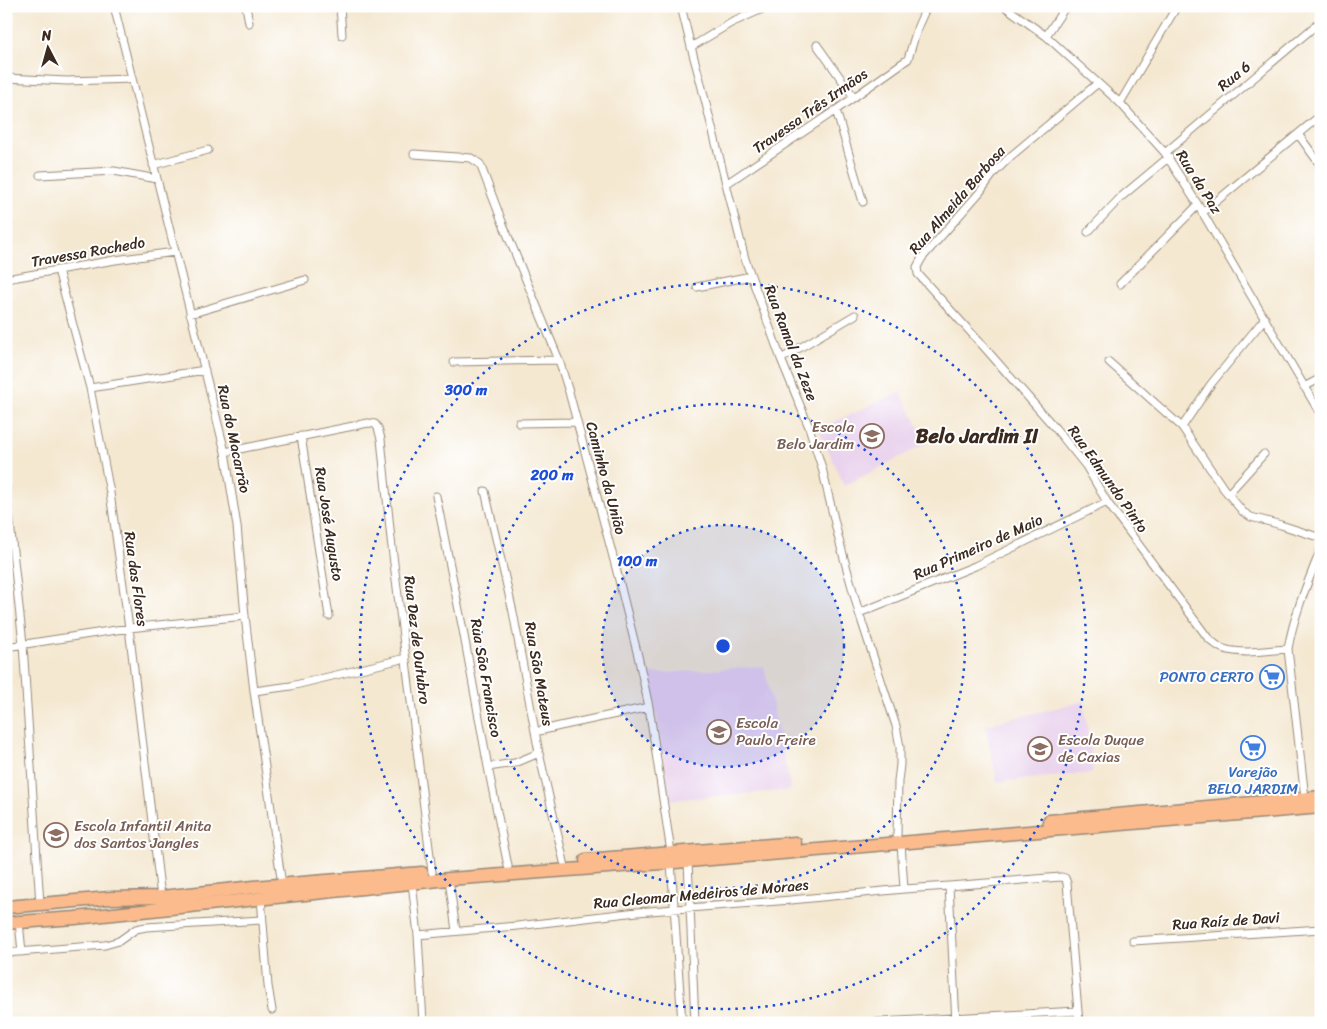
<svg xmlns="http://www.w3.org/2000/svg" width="1327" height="1029" font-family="Sriracha,sans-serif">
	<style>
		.built { fill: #e9d2ed }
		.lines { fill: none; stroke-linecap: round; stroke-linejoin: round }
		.street-casing { stroke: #988978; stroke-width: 9 }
		.highway-casing { stroke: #988978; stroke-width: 15 }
		.street { stroke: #fff; stroke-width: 7 }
		.highway { stroke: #fbbb8d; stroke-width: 12 }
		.ring { fill: none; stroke: #1d4ed8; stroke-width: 2.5; stroke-dasharray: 2.5 5 }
		.labels { text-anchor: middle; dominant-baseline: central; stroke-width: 4; stroke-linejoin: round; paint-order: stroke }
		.street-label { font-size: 15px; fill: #3b2a1e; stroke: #fff }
		.education-label { font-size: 15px; fill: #785e54; stroke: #fff; text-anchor: start }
		.shop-label { font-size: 15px; fill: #366cbe; stroke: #fff; text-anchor: end }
		.district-label { font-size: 20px; font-weight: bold; fill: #3b2a1e; stroke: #fff }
		.centre { fill: #1d4ed8; stroke: #fff; stroke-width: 2.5 }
		.ring-label { font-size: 15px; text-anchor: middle; font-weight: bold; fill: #1d4ed8; stroke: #fff; stroke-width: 4; stroke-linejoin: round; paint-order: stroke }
	</style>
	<rect width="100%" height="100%" fill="#fff"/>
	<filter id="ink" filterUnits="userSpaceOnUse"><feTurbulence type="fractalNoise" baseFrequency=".02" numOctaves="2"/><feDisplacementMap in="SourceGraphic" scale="10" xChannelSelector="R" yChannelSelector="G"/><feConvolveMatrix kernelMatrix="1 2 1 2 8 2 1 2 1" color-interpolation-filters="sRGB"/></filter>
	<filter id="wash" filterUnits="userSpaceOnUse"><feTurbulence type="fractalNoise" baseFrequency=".0096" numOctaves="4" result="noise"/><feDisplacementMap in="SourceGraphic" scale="20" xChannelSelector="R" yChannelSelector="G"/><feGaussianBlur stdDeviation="1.12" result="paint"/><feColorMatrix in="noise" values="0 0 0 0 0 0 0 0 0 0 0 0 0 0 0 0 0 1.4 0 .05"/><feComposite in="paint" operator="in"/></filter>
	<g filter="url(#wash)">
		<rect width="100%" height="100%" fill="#f4e8d1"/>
		<path class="built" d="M900 392 927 443 844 486 819 429Z
			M764 666 791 790 670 800 650 674Z
			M1084 701 1093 773 997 782 985 725Z"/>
	</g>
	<g filter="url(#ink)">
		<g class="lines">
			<defs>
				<path id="street" d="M114 6 225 452 237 526 245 616 254 691 282 885
					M246 6 249 23
					M340 6 342 35
					M681 6 691 47 700 80 745 259 781 359 809 427 822 468 839 540 859 613 896 726 900 747V765L898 781 897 835
					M1004 6 1046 36 1098 83 1120 103 1165 153 1198 205 1321 415
					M1046 36 1066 6
					M817 45 854 97
					M691 47 731 23 769 6
					M6 78 67 81 132 79
					M1098 83 1011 156 994 173 980 192 922 258 917 267 918 274 984 347 1056 429 1086 466 1107 502 1208 638C1213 642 1218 647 1224 649 1244 655 1268 650 1288 649
					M1120 103 1177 6
					M836 110 863 202
					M1298 134 1321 166
					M1165 153 1321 21
					M414 154 471 158 480 164 503 224 559 360 569 392 616 568 638 656 649 707 671 852
					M153 165 208 150
					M40 175 114 171 157 179
					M726 184 836 110 908 59 918 26 927 6
					M1202 213 1321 115
					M1088 232 1121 197 1169 157
					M58 270 90 388 110 493 129 628 161 897
					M6 279 115 260 175 252
					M1120 284 1198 205
					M697 287 751 276
					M190 314 305 280
					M781 359 855 315
					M454 362 559 360
					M1109 362 1182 427 1224 489 1243 512 1251 517 1281 525 1321 538
					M1304 387 1321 378
					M90 388 205 370
					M519 423 576 422
					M1182 427 1211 384 1265 318
					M301 436 329 616
					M225 452 368 423 375 424 378 428 381 439 391 539 432 872
					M6 486 23 644 40 904
					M485 491 513 612 539 753 564 862
					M1228 494 1264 454
					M436 496 463 630 488 767 508 866
					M859 613 975 566 1107 502
					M6 647 129 628 245 616
					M254 691 291 686 406 658
					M535 732 560 726 649 707
					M488 767 515 763 539 753
					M1305 798 1288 649C1294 614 1308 582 1321 549
					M901 843 904 889
					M688 861 695 1023
					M671 862 682 1023
					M449 879 456 931
					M412 883 418 935 423 1023
					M949 886 956 1023
					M261 898 268 986 272 1010
					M19 922 22 952
					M418 935 517 926 637 912 791 900 904 889 949 886 1061 877 1065 878 1067 883 1079 1023
					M1133 941 1321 929
					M6 953 105 945 119 941 136 929 146 927 262 920
					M188 1023 226 1020
					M863 1023 1078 1011"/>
				<path id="highway" d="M1049 821 1321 797
					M586 860 795 843
					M6 907 110 898 161 897 254 887 422 873
					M6 923 75 918 449 879 688 861 1321 807"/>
			</defs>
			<use href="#street" class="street-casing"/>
			<use href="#highway" class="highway-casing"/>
			<use href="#street" class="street"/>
			<use href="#highway" class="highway"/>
		</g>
	</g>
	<circle cx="723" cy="646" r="121" fill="#1d4ed8" fill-opacity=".12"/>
	<g class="ring">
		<circle cx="723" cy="646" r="121"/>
		<circle cx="723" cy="646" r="242"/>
		<circle cx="723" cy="646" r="363"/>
	</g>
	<defs>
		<symbol id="school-ring" viewBox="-11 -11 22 22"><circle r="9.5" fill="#fff" stroke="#8d6e63" stroke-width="1.5"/><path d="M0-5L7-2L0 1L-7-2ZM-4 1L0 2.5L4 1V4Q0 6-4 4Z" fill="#8d6e63"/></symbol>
		<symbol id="supermarket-ring" viewBox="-11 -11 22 22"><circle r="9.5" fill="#fff" stroke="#3f7fe0" stroke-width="1.5"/><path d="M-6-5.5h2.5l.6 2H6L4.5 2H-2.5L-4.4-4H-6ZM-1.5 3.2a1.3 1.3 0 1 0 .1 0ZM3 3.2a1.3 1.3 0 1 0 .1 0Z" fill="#3f7fe0"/></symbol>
	</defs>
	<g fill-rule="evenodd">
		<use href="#school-ring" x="858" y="422" width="28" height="28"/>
		<use href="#supermarket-ring" x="1258" y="663" width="28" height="28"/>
		<use href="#school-ring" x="705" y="718" width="28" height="28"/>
		<use href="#supermarket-ring" x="1239" y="734" width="28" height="28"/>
		<use href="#school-ring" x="1026" y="735" width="28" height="28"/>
		<use href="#school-ring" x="42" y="821" width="28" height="28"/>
	</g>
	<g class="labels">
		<g class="street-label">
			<text transform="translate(1234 76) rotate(-40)">Rua 6</text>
			<text transform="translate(810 111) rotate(-35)">Travessa Três Irmãos</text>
			<text transform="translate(1199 182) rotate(58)">Rua da Paz</text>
			<text transform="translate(957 200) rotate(-49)">Rua Almeida Barbosa</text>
			<text transform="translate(88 252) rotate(-10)">Travessa Rochedo</text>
			<text transform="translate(791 343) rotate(69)">Rua Ramal da Zeze</text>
			<text transform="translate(234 439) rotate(78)">Rua do Macarrão</text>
			<text transform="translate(606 478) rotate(75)">Caminho da União</text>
			<text transform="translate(1108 479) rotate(55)">Rua Edmundo Pinto</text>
			<text transform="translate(329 524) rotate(81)">Rua José Augusto</text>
			<text transform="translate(978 547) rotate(-24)">Rua Primeiro de Maio</text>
			<text transform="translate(136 579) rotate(82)">Rua das Flores</text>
			<text transform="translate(417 640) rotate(83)">Rua Dez de Outubro</text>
			<text transform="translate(539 674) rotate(80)">Rua São Mateus</text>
			<text transform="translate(486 678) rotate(80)">Rua São Francisco</text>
			<text transform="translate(701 894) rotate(-5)">Rua Cleomar Medeiros de Moraes</text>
			<text transform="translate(1226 921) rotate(-4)">Rua Raíz de Davi</text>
		</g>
		<g class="education-label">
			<text x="854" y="427" text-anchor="end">Escola<tspan x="854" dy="17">Belo Jardim</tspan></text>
			<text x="736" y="723">Escola<tspan x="736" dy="17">Paulo Freire</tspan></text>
			<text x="1058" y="740">Escola Duque<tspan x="1058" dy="17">de Caxias</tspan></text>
			<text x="74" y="826">Escola Infantil Anita<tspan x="74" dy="17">dos Santos Jangles</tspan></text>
		</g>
		<g class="shop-label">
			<text x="1254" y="677">PONTO CERTO</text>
			<text x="1253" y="772" text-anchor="middle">Varejão<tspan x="1253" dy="17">BELO JARDIM</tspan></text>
		</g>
		<g class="district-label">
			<text x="977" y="436">Belo Jardim II</text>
		</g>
	</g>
	<circle cx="723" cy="646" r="8" class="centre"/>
	<g class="ring-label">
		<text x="466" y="395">300 m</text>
		<text x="552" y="480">200 m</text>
		<text x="637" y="566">100 m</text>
	</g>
	<rect width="1327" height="1029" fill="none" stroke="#fff" stroke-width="25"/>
	<g transform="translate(48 48) rotate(354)" stroke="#ffffff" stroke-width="4" paint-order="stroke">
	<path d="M0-4L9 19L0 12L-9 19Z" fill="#3b2a1e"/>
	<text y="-8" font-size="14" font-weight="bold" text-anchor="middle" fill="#3b2a1e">N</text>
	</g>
</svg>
